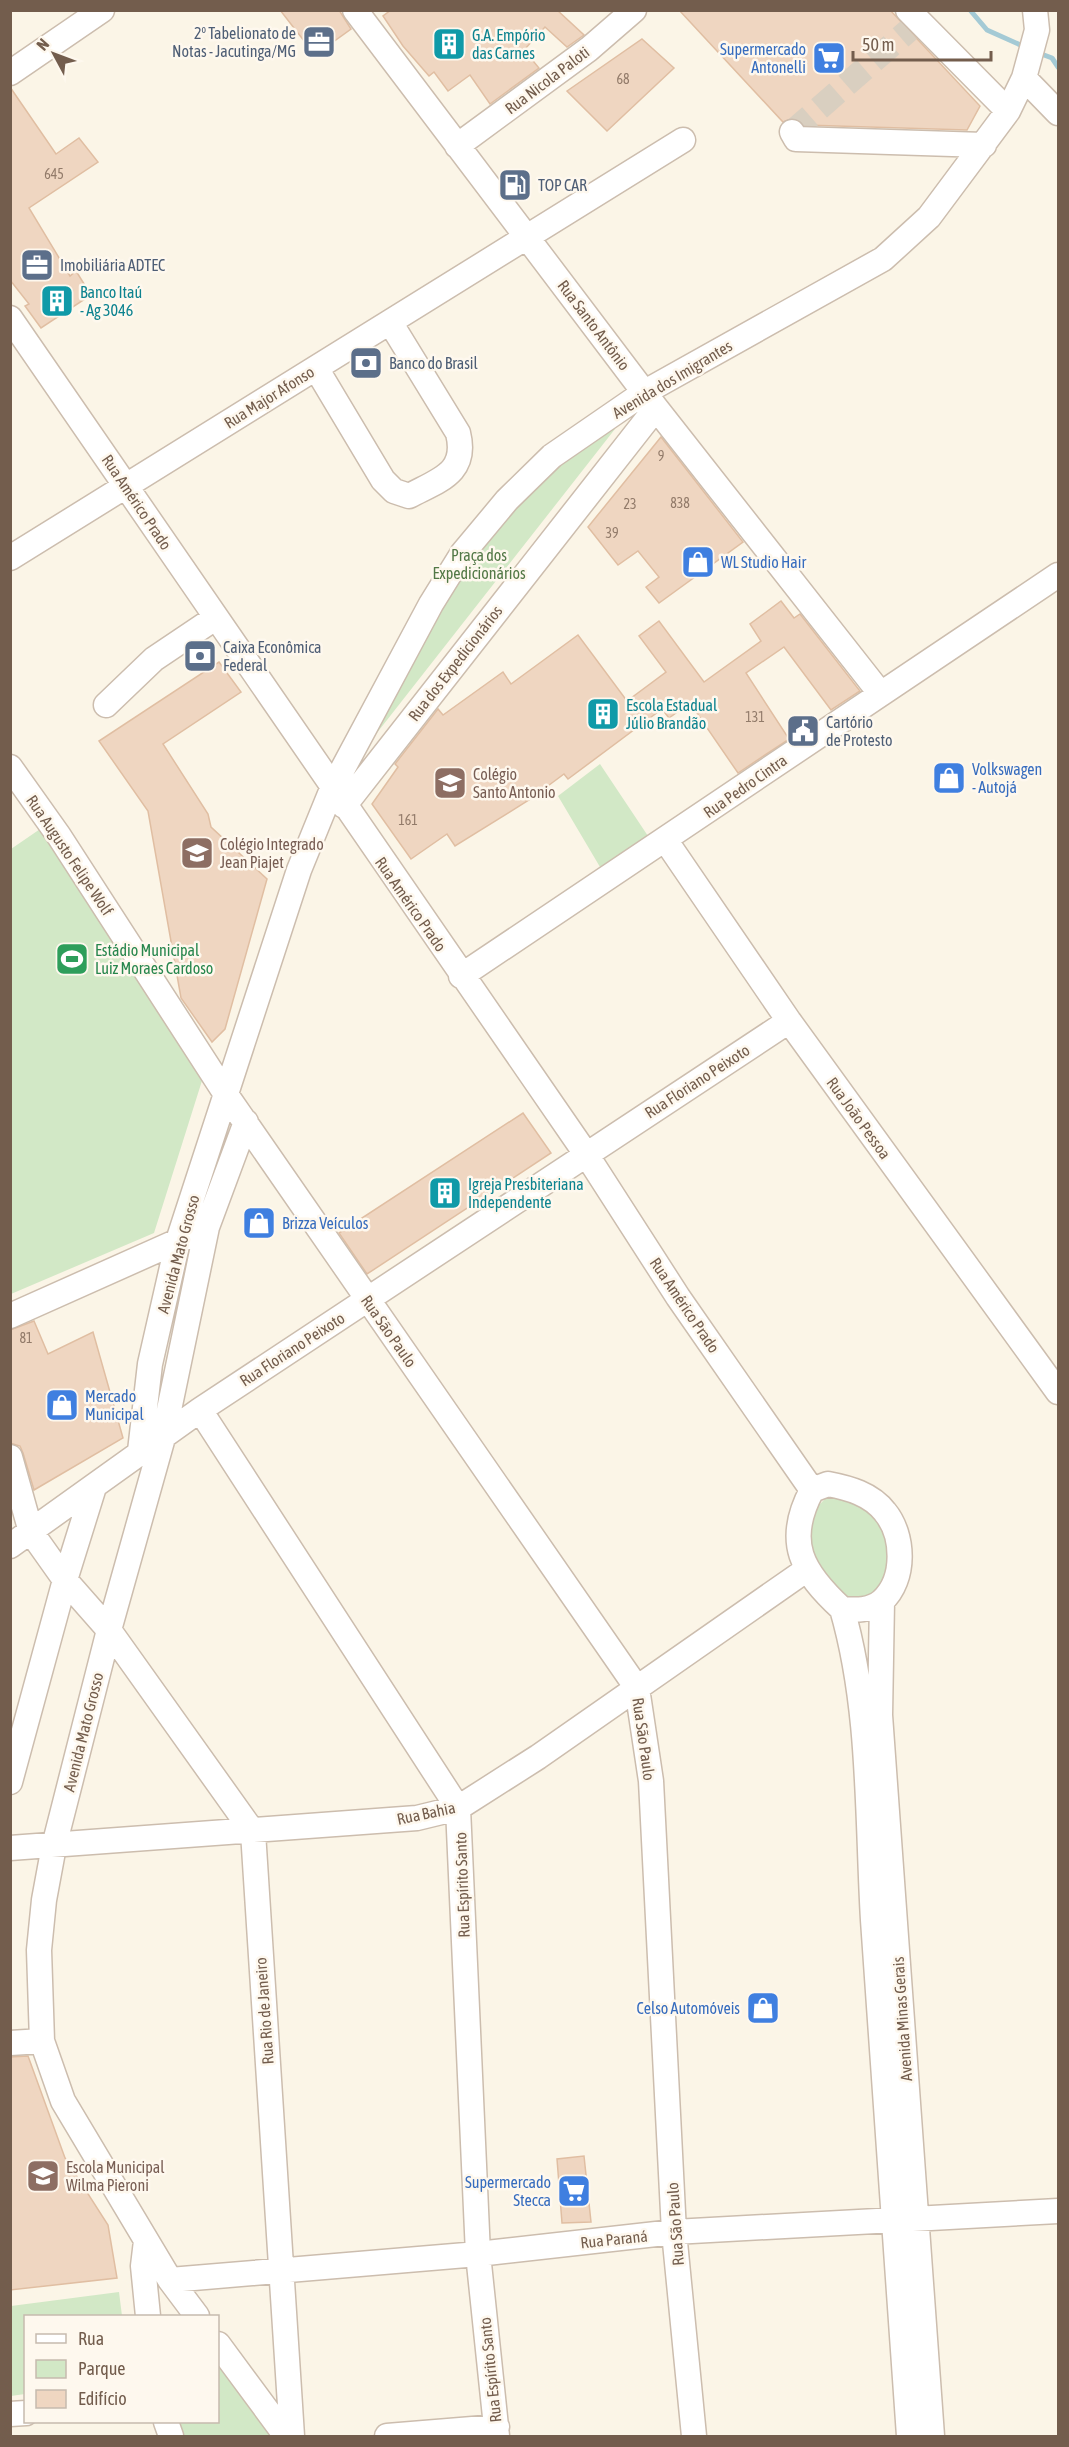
<svg xmlns="http://www.w3.org/2000/svg" width="1069" height="2447" font-family="'Asap Condensed',sans-serif">
	<style>
		.green { fill: #d2e8c6 }
		.lines { fill: none; stroke-linecap: round; stroke-linejoin: round }
		.stream { stroke: #a4cad5; stroke-width: 5 }
		.building { fill: #efd6c1; stroke: #e0bea2; stroke-width: 1.5 }
		.minor-tunnel { stroke: #d9cfc0; stroke-width: 24; stroke-dasharray: 24 12; stroke-linecap: butt }
		.minor-casing { stroke: #ccbdae; stroke-width: 27 }
		.minor { stroke: #fff; stroke-width: 24 }
		.labels { text-anchor: middle; dominant-baseline: central; stroke-width: 5; stroke-linejoin: round; paint-order: stroke }
		.number-label { font-size: 14px; fill: #927b6a }
		.service-label { font-size: 16px; fill: #4e5e75; stroke: #fef8ee; text-anchor: start }
		.culture-label { font-size: 16px; fill: #0d838f; stroke: #fef8ee; text-anchor: start }
		.shop-label { font-size: 16px; fill: #366cbe; stroke: #fef8ee; text-anchor: start }
		.street-label { font-size: 16px; fill: #735d4d; stroke: #fef8ee }
		.park-label { font-size: 16px; fill: #527846; stroke: #fef8ee }
		.education-label { font-size: 16px; fill: #785e54; stroke: #fef8ee; text-anchor: start }
		.leisure-label { font-size: 16px; fill: #27864d; stroke: #fef8ee; text-anchor: start }
	</style>
	<rect width="100%" height="100%" fill="#fbf5e7"/>
	<path class="green" d="M616 412 615 429 340 780 454 556Z
		M600 764 648 836 600 867 558 796Z
		M46 825 206 1068 154 1233 11 1294V849Z
		M838 1495 873 1508 894 1560 874 1596 850 1599 838 1592 812 1556 807 1529 812 1512 828 1496Z
		M119 2292 122 2316H26L25 2394 11 2396V2306Z
		M218 2364 278 2436H173L168 2422H218Z"/>
	<g class="lines">
		<path class="stream" d="M970 10 987 30 1025 47
			M1036 52 1052 58 1058 67"/>
	</g>
	<path class="building" d="M280 10H339L351 29 315 55Z
		M391 10H557L584 35 567 47 545 27 524 50 539 68 490 104 470 75 448 91 434 72 429 76 403 46 383 16Z
		M679 10H890L980 106 967 130 804 125 793 118 783 122Z
		M642 39 674 68 607 131 567 91Z
		M10 87 56 154 79 138 98 162 29 208 70 276 76 271 91 295 41 328 25 306 29 304 10 280Z
		M661 437 743 542 659 603 646 587 659 577 638 551 618 565 588 527Z
		M781 601 794 618 800 614 860 691 831 710 784 647 746 673 789 739 738 773 690 703 669 718 662 709 568 779 564 774 529 800 455 846 447 834 411 859 372 804 398 767 395 764 438 709 443 715 503 672 511 684 578 635 627 701 666 672 639 636 659 621 704 682 761 641 750 624Z
		M219 662 241 692 163 744 208 814 211 827 267 879 225 1029 212 1042 181 998 148 811 99 741Z
		M523 1113 551 1153 367 1274 339 1233Z
		M34 1321 48 1354 93 1332 123 1438 34 1490 23 1453 20 1446 10 1443V1330Z
		M28 2056 65 2158 108 2225 117 2278 10 2290V2057Z
		M584 2156 591 2222 562 2223 557 2159Z"/>
	<g class="lines">
		<path class="minor-tunnel" d="M792 132 909 30"/>
		<defs>
			<path id="minor" d="M355 10 656 408 880 693
				M908 10 1008 111
				M10 73 102 10
				M1024 78 1058 113
				M792 132 796 139 984 145
				M457 146 589 49 634 10
				M10 318 586 1154 678 1297 812 1490
				M316 368 383 480 394 491 409 496C439 480 468 473 458 433L390 322
				M10 558 683 140
				M106 705 154 659 215 618
				M10 767 59 836 227 1096 637 1688 651 1781 674 2232 694 2436
				M344 806 656 408
				M666 841 789 1021 1058 1392
				M461 976 1058 575
				M10 1316 189 1236
				M200 1410 458 1808 478 2254 497 2436
				M140 1451 150 1364 178 1241 299 870 332 789 431 604 462 554 507 500 552 456 645 392 883 259 929 217 1008 111 1024 78 1037 30 1035 10
				M10 1457 31 1532 65 1580 109 1630 253 1832 292 2436
				M828 1484C849 1488 871 1494 885 1512 904 1535 906 1579 882 1601 870 1611 856 1610 842 1609 802 1572 784 1542 812 1490Z
				M10 1546 200 1410 789 1021
				M882 1601 880 1715 932 2436
				M842 1609C871 1709 867 1817 873 1920 884 2092 896 2264 909 2436
				M10 1782 65 1580 94 1487
				M10 1848 417 1818 458 1808 538 1757 806 1570
				M10 2043 42 2041
				M146 2241 143 2266 148 2316
				M170 2280 478 2254 674 2232 1058 2211
				M197 2316 170 2280 63 2101 42 2041 39 1950 44 1900 54 1846 109 1630 164 1434 207 1227 246 1122
				M218 2344 286 2436
				M10 2414 26 2413
				M166 2422 171 2436
				M387 2436 497 2427"/>
		</defs>
		<use href="#minor" class="minor-casing"/>
		<use href="#minor" class="minor"/>
	</g>
	<defs>
		<symbol id="office-square" viewBox="-11 -11 22 22"><rect x="-9" y="-9" width="18" height="18" rx="4" fill="#5c6f8a" stroke="#fef8ee"/><path d="M-6-3h4V-5.5h4V-3h4V5H-6ZM-1-4.5V-3h2v-1.5ZM-6 0V1H6V0Z" fill="#fff"/></symbol>
		<symbol id="building-square" viewBox="-11 -11 22 22"><rect x="-9" y="-9" width="18" height="18" rx="4" fill="#0f9aa8" stroke="#fef8ee"/><path d="M-4-6H4V6H1V3H-1V6H-4ZM-2.5-4.3h1.7v1.8h-1.7ZM.8-4.3h1.7v1.8H.8ZM-2.5-1h1.7V.8h-1.7ZM.8-1h1.7V.8H.8Z" fill="#fff"/></symbol>
		<symbol id="supermarket-square" viewBox="-11 -11 22 22"><rect x="-9" y="-9" width="18" height="18" rx="4" fill="#3f7fe0" stroke="#fef8ee"/><path d="M-6-5.5h2.5l.6 2H6L4.5 2H-2.5L-4.4-4H-6ZM-1.5 3.2a1.3 1.3 0 1 0 .1 0ZM3 3.2a1.3 1.3 0 1 0 .1 0Z" fill="#fff"/></symbol>
		<symbol id="fuel-square" viewBox="-11 -11 22 22"><rect x="-9" y="-9" width="18" height="18" rx="4" fill="#5c6f8a" stroke="#fef8ee"/><path d="M-5.5-6h7V0h2V4h1.3V-2.5L3-4.5l.8-.8L6-3V5H2.5V1h-1V6h-7ZM-4.2-4.7v3.2H.2V-4.7Z" fill="#fff"/></symbol>
		<symbol id="bank-square" viewBox="-11 -11 22 22"><rect x="-9" y="-9" width="18" height="18" rx="4" fill="#5c6f8a" stroke="#fef8ee"/><path d="M-6-4H6V4H-6ZM0-2.3a2.3 2.3 0 1 0 0 4.6a2.3 2.3 0 1 0 0-4.6Z" fill="#fff"/></symbol>
		<symbol id="shop-square" viewBox="-11 -11 22 22"><rect x="-9" y="-9" width="18" height="18" rx="4" fill="#3f7fe0" stroke="#fef8ee"/><path d="M-5-2.5h2.3a2.7 3.5 0 0 1 5.4 0H5L5.5 6h-11ZM-1.5-2.5h3a1.5 2.3 0 0 0-3 0Z" fill="#fff"/></symbol>
		<symbol id="civic-square" viewBox="-11 -11 22 22"><rect x="-9" y="-9" width="18" height="18" rx="4" fill="#5c6f8a" stroke="#fef8ee"/><path d="M-.6-6.5H3V-4.5H.6V-3L4-1V1h2V6H-6V1h2V-1L-.6-3ZM-1.2 2.5V6h2.4V2.5Z" fill="#fff"/></symbol>
		<symbol id="school-square" viewBox="-11 -11 22 22"><rect x="-9" y="-9" width="18" height="18" rx="4" fill="#8d6e63" stroke="#fef8ee"/><path d="M0-5L7-2L0 1L-7-2ZM-4 1L0 2.5L4 1V4Q0 6-4 4Z" fill="#fff"/></symbol>
		<symbol id="stadium-square" viewBox="-11 -11 22 22"><rect x="-9" y="-9" width="18" height="18" rx="4" fill="#2e9e5b" stroke="#fef8ee"/><path d="M0-5a6.5 5 0 1 0 0 10a6.5 5 0 1 0 0-10ZM-3.5-1.8h7v3.6h-7Z" fill="#fff"/></symbol>
	</defs>
	<g fill-rule="evenodd">
		<use href="#office-square" x="300" y="23" width="38" height="38"/>
		<use href="#building-square" x="430" y="25" width="38" height="38"/>
		<use href="#supermarket-square" x="810" y="39" width="38" height="38"/>
		<use href="#fuel-square" x="496" y="166" width="38" height="38"/>
		<use href="#office-square" x="18" y="246" width="38" height="38"/>
		<use href="#building-square" x="38" y="282" width="38" height="38"/>
		<use href="#bank-square" x="347" y="344" width="38" height="38"/>
		<use href="#shop-square" x="679" y="543" width="38" height="38"/>
		<use href="#bank-square" x="181" y="637" width="38" height="38"/>
		<use href="#building-square" x="584" y="695" width="38" height="38"/>
		<use href="#civic-square" x="784" y="712" width="38" height="38"/>
		<use href="#shop-square" x="930" y="759" width="38" height="38"/>
		<use href="#school-square" x="431" y="764" width="38" height="38"/>
		<use href="#school-square" x="178" y="834" width="38" height="38"/>
		<use href="#stadium-square" x="53" y="940" width="38" height="38"/>
		<use href="#building-square" x="426" y="1174" width="38" height="38"/>
		<use href="#shop-square" x="240" y="1204" width="38" height="38"/>
		<use href="#shop-square" x="43" y="1386" width="38" height="38"/>
		<use href="#shop-square" x="744" y="1989" width="38" height="38"/>
		<use href="#school-square" x="24" y="2157" width="38" height="38"/>
		<use href="#supermarket-square" x="555" y="2172" width="38" height="38"/>
	</g>
	<g class="labels">
		<g class="number-label">
			<text x="623" y="79">68</text>
			<text x="54" y="174">645</text>
			<text x="661" y="456">9</text>
			<text x="680" y="503">838</text>
			<text x="630" y="504">23</text>
			<text x="612" y="533">39</text>
			<text x="755" y="717">131</text>
			<text x="408" y="820">161</text>
			<text x="26" y="1338">81</text>
		</g>
		<g class="service-label">
			<text x="296" y="33" text-anchor="end">2⁰ Tabelionato de<tspan x="296" dy="18">Notas - Jacutinga/MG</tspan></text>
			<text x="538" y="185">TOP CAR</text>
			<text x="60" y="265">Imobiliária ADTEC</text>
			<text x="389" y="363">Banco do Brasil</text>
			<text x="223" y="647">Caixa Econômica<tspan x="223" dy="18">Federal</tspan></text>
			<text x="826" y="722">Cartório<tspan x="826" dy="18">de Protesto</tspan></text>
		</g>
		<g class="culture-label">
			<text x="472" y="35">G.A. Empório<tspan x="472" dy="18">das Carnes</tspan></text>
			<text x="80" y="292">Banco Itaú<tspan x="80" dy="18">- Ag 3046</tspan></text>
			<text x="626" y="705">Escola Estadual<tspan x="626" dy="18">Júlio Brandão</tspan></text>
			<text x="468" y="1184">Igreja Presbiteriana<tspan x="468" dy="18">Independente</tspan></text>
		</g>
		<g class="shop-label">
			<text x="806" y="49" text-anchor="end">Supermercado<tspan x="806" dy="18">Antonelli</tspan></text>
			<text x="721" y="562">WL Studio Hair</text>
			<text x="972" y="769">Volkswagen<tspan x="972" dy="18">- Autojá</tspan></text>
			<text x="282" y="1223">Brizza Veículos</text>
			<text x="85" y="1396">Mercado<tspan x="85" dy="18">Municipal</tspan></text>
			<text x="740" y="2008" text-anchor="end">Celso Automóveis</text>
			<text x="551" y="2182" text-anchor="end">Supermercado<tspan x="551" dy="18">Stecca</tspan></text>
		</g>
		<g class="street-label">
			<text transform="translate(547 80) rotate(-37)">Rua Nicola Paloti</text>
			<text transform="translate(594 325) rotate(53)">Rua Santo Antônio</text>
			<text transform="translate(672 379) rotate(-31)">Avenida dos Imigrantes</text>
			<text transform="translate(269 397) rotate(-32)">Rua Major Afonso</text>
			<text transform="translate(137 502) rotate(56)">Rua Américo Prado</text>
			<text transform="translate(455 663) rotate(-52)">Rua dos Expedicionários</text>
			<text transform="translate(745 786) rotate(-35)">Rua Pedro Cintra</text>
			<text transform="translate(70 855) rotate(56)">Rua Augusto Felipe Wolf</text>
			<text transform="translate(411 904) rotate(55)">Rua Américo Prado</text>
			<text transform="translate(697 1081) rotate(-33)">Rua Floriano Peixoto</text>
			<text transform="translate(859 1118) rotate(54)">Rua João Pessoa</text>
			<text transform="translate(178 1254) rotate(-75)">Avenida Mato Grosso</text>
			<text transform="translate(685 1305) rotate(56)">Rua Américo Prado</text>
			<text transform="translate(389 1331) rotate(55)">Rua São Paulo</text>
			<text transform="translate(292 1349) rotate(-33)">Rua Floriano Peixoto</text>
			<text transform="translate(83 1732) rotate(-76)">Avenida Mato Grosso</text>
			<text transform="translate(644 1739) rotate(82)">Rua São Paulo</text>
			<text transform="translate(426 1813) rotate(-12)">Rua Bahia</text>
			<text transform="translate(462 1885) rotate(-92)">Rua Espírito Santo</text>
			<text transform="translate(264 2011) rotate(-94)">Rua Rio de Janeiro</text>
			<text transform="translate(902 2019) rotate(-94)">Avenida Minas Gerais</text>
			<text transform="translate(675 2224) rotate(-94)">Rua São Paulo</text>
			<text transform="translate(614 2239) rotate(-6)">Rua Paraná</text>
			<text transform="translate(490 2370) rotate(-96)">Rua Espírito Santo</text>
		</g>
		<g class="park-label">
			<text x="479" y="555">Praça dos<tspan x="479" dy="18">Expedicionários</tspan></text>
		</g>
		<g class="education-label">
			<text x="473" y="774">Colégio<tspan x="473" dy="18">Santo Antonio</tspan></text>
			<text x="220" y="844">Colégio Integrado<tspan x="220" dy="18">Jean Piajet</tspan></text>
			<text x="66" y="2167">Escola Municipal<tspan x="66" dy="18">Wilma Pieroni</tspan></text>
		</g>
		<g class="leisure-label">
			<text x="95" y="950">Estádio Municipal<tspan x="95" dy="18">Luiz Moraes Cardoso</tspan></text>
		</g>
	</g>
	<rect width="1069" height="2447" fill="none" stroke="#735d4d" stroke-width="24"/>
	<rect x="24" y="2315" width="195" height="108" fill="#fef8ee" stroke="#c6baae" stroke-width="1.5"/>
	<rect x="36" y="2334" width="30" height="9" fill="#ffffff" stroke="#c6baae" stroke-width="1.5"/>
	<text x="78" y="2345" font-size="18" fill="#735d4d">Rua</text>
	<rect x="36" y="2360" width="30" height="18" fill="#d2e8c6" stroke="#c6baae" stroke-width="1.5"/>
	<text x="78" y="2375" font-size="18" fill="#735d4d">Parque</text>
	<rect x="36" y="2390" width="30" height="18" fill="#efd6c1" stroke="#c6baae" stroke-width="1.5"/>
	<text x="78" y="2405" font-size="18" fill="#735d4d">Edifício</text>
	<g transform="translate(54 54) rotate(311)" stroke="#fef8ee" stroke-width="4.5" paint-order="stroke">
	<path d="M0-4.5L10 22L0 15L-10 22Z" fill="#735d4d"/>
	<text y="-9" font-size="16" font-weight="bold" text-anchor="middle" fill="#735d4d">N</text>
	</g>
	<path d="M853 51v9h138v-9" fill="none" stroke="#735d4d" stroke-width="3"/>
	<text x="862" y="51" font-size="18" fill="#735d4d" stroke="#fef8ee" stroke-width="4.5" paint-order="stroke">50 m</text>
</svg>
